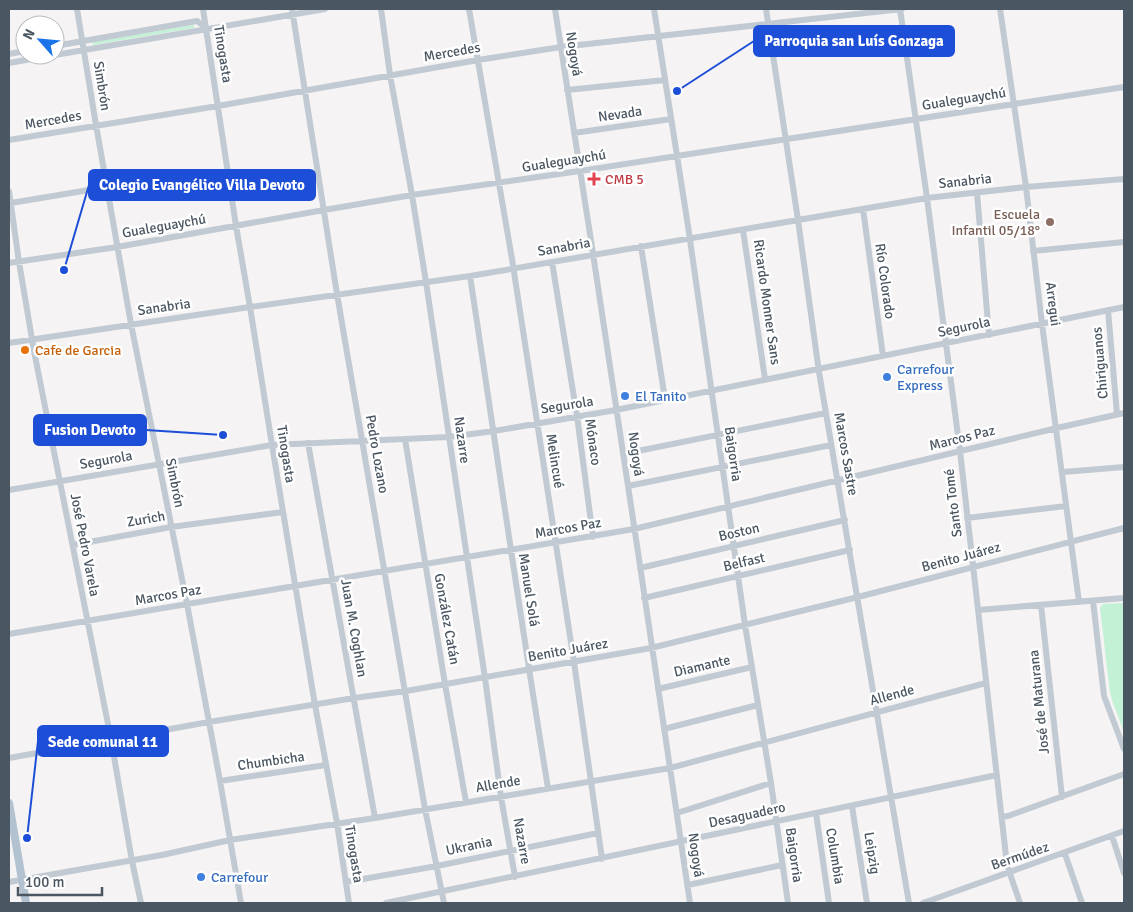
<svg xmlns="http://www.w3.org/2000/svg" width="1133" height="912" font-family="Signika,sans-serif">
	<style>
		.green { fill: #c3f1d5 }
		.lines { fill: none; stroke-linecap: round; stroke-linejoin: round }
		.minor { stroke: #c1cad2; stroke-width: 6 }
		.major { stroke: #b3c2d1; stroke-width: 8 }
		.health-dot { fill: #e0444e; stroke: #fff; stroke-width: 2 }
		.education-dot { fill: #8d6e63; stroke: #fff; stroke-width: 2 }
		.food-dot { fill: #e8710a; stroke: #fff; stroke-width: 2 }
		.shop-dot { fill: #3f7fe0; stroke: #fff; stroke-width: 2 }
		.labels { text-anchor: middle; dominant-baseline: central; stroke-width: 5; stroke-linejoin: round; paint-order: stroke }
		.street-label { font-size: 14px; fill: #4a5661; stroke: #fff }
		.health-label { font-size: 14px; fill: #be3a42; stroke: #fff; text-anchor: start }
		.education-label { font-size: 14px; fill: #785e54; stroke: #fff; text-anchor: end }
		.food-label { font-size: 14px; fill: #c56008; stroke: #fff; text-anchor: start }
		.shop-label { font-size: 14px; fill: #366cbe; stroke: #fff; text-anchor: start }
		.leader { fill: none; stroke: #1d4ed8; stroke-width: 2 }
		.callout-dot { fill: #1d4ed8; stroke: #fff; stroke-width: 2 }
		.callout { fill: #1d4ed8; stroke: #1d4ed8; stroke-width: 2 }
		.callout-label { font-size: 15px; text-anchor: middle; font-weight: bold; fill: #fff }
	</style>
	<rect width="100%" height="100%" fill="#f5f3f3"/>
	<path class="green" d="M193 25 195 27 193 28 93 45 92 44 94 42Z
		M1124 603V732L1113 703 1110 693 1100 608 1103 604Z"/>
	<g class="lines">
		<path class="minor" d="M77 9 96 125 131 324 187 604 220 781 241 903
			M203 9 236 226 250 307 272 445 315 705 337 823 349 903
			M292 9 337 294 425 809 444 903
			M381 9 390 75 412 195 426 282 485 678 501 797 515 877
			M469 9 512 259 574 662 602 859
			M555 9C567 88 580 167 592 247 626 465 657 685 690 903
			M654 9 688 226 745 625 771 783 788 903
			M766 9 798 220 819 372 909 903
			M900 9 927 198 960 451 1007 865 1020 903
			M1000 9 1026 187 1042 324 1079 602
			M55 46 197 21 206 28
			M9 54 25 51
			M55 55 325 9
			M9 63 54 55
			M567 90 665 80
			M574 133 671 119
			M9 140 218 106 478 60 561 47 902 9
			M9 191 19 262 34 351 111 739 132 861 141 903
			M977 193 989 335
			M11 203 107 187
			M863 209 883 356
			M743 230 765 379
			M641 246 665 399
			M1033 251 1124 242
			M552 262 577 416 593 537
			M9 263 117 247 324 210 412 195 580 171 1124 87
			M470 276C496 446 520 618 548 788
			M1108 310 1117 414
			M9 343 250 307 470 276 927 198 1026 187 1124 179
			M405 439 445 684 466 802
			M308 443 375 818
			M623 454 826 413
			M1063 472 1124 467
			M628 486 831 445
			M9 490 272 445 449 437 494 431 616 410 1124 307
			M967 518 1066 506
			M73 545 171 527 283 512
			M640 568 845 520
			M644 598 850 550
			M1093 601 1104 696 1124 749
			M1041 605 1062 797
			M978 610 1124 598
			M9 634 634 529 1057 428 1124 413
			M658 689 752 667
			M664 729 758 705
			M9 758 209 722 354 698 406 691 651 648 858 597 1124 528
			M220 781 326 765
			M852 806 867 903
			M677 813 771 783
			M816 813 829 903
			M1002 817 1008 816 1124 774
			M1112 836 1124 873
			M1065 854 1082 903
			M9 882 162 855 230 840 375 818 670 768 986 683
			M346 882 437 866 598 833
			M688 885 782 865
			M386 903 997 775
			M923 903 1124 831"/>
		<path class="major" d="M9 803 26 903"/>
	</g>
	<path class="health-dot" d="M591.5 171.5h5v5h5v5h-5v5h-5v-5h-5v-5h5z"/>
	<circle class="education-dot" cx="1050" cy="222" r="5"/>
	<circle class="food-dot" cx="25" cy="350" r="5"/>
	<g class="shop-dot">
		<circle cx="887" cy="377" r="5"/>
		<circle cx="625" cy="396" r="5"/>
		<circle cx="201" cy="877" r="5"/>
	</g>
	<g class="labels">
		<g class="street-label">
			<text transform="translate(452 52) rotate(-10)">Mercedes</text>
			<text transform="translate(223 54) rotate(81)">Tinogasta</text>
			<text transform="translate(574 54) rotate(81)">Nogoyá</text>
			<text transform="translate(102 86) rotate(81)">Simbrón</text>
			<text transform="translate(964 99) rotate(-9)">Gualeguaychú</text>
			<text transform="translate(620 114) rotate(-8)">Nevada</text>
			<text transform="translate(53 120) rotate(-10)">Mercedes</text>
			<text transform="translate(564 161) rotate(-9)">Gualeguaychú</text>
			<text transform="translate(965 181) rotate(-6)">Sanabria</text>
			<text transform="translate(164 226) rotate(-10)">Gualeguaychú</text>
			<text transform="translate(564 247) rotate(-10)">Sanabria</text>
			<text transform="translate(885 281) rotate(82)">Río Colorado</text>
			<text transform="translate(767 302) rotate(82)">Ricardo Monner Sans</text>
			<text transform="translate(1053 304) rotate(83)">Arregui</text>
			<text transform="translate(164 307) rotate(-8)">Sanabria</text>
			<text transform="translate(964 327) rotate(-12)">Segurola</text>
			<text transform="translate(1100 363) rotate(-95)">Chiriguanos</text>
			<text transform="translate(567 405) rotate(-9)">Segurola</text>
			<text transform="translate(962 438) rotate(-14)">Marcos Paz</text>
			<text transform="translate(462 440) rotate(82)">Nazarre</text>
			<text transform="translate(593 442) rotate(82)">Mónaco</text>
			<text transform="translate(286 454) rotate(81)">Tinogasta</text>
			<text transform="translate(377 454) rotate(80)">Pedro Lozano</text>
			<text transform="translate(636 454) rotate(82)">Nogoyá</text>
			<text transform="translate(733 454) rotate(82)">Baigorria</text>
			<text transform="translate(846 454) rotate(80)">Marcos Sastre</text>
			<text transform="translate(106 460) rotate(-10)">Segurola</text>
			<text transform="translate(555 461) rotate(81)">Melincué</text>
			<text transform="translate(175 483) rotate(79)">Simbrón</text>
			<text transform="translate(953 503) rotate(-97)">Santo Tomé</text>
			<text transform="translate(146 519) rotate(-10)">Zurich</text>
			<text transform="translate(568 528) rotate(-10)">Marcos Paz</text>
			<text transform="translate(739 532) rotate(-13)">Boston</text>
			<text transform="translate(85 545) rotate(79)">José Pedro Varela</text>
			<text transform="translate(961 557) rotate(-15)">Benito Juárez</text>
			<text transform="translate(744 562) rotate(-13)">Belfast</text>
			<text transform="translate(529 590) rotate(81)">Manuel Solá</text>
			<text transform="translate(168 595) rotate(-10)">Marcos Paz</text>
			<text transform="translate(447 619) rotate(80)">González Catán</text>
			<text transform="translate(354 628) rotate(80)">Juan M. Coghlan</text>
			<text transform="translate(568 650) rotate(-10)">Benito Juárez</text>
			<text transform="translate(702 666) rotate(-13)">Diamante</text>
			<text transform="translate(892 695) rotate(-15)">Allende</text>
			<text transform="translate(1039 702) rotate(-96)">José de Maturana</text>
			<text transform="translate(271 761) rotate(-8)">Chumbicha</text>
			<text transform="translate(498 784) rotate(-10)">Allende</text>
			<text transform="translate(747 815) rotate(-12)">Desaguadero</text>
			<text transform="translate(522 841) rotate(80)">Nazarre</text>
			<text transform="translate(469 846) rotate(-12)">Ukrania</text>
			<text transform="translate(872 853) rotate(81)">Leipzig</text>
			<text transform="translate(354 854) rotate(81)">Tinogasta</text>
			<text transform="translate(696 855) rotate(82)">Nogoyá</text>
			<text transform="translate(794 855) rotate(82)">Baigorria</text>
			<text transform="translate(835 856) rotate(81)">Columbia</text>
			<text transform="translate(1020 856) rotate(-19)">Bermúdez</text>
		</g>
		<g class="health-label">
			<text x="605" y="179">CMB 5</text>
		</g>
		<g class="education-label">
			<text x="1040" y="214">Escuela<tspan x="1040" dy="16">Infantil 05/18°</tspan></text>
		</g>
		<g class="food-label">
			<text x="35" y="350">Cafe de Garcia</text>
		</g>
		<g class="shop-label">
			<text x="897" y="369">Carrefour<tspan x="897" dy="16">Express</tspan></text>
			<text x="635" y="396">El Tanito</text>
			<text x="211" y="877">Carrefour</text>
		</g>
	</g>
	<path class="leader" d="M677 91L754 41M64 270L89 185M223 435L146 430M27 838L38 741"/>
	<g class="callout-dot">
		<circle cx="677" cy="91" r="5"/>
		<circle cx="64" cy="270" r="5"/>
		<circle cx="223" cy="435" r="5"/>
		<circle cx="27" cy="838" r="5"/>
	</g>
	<g class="callout">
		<rect x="754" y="26" width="200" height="30" rx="5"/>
		<rect x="89" y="170" width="226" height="30" rx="5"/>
		<rect x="34" y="415" width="112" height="30" rx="5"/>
		<rect x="38" y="726" width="130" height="30" rx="5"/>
	</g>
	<g class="callout-label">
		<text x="854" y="46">Parroquia san Luís Gonzaga</text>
		<text x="202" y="190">Colegio Evangélico Villa Devoto</text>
		<text x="90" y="435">Fusion Devoto</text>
		<text x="103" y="747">Sede comunal 11</text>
	</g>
	<rect width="1133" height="912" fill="none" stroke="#4a5661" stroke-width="20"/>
	<g transform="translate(40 40) rotate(297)"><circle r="24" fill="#ffffff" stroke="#b7bbc0"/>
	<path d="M0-4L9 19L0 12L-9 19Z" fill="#1a73e8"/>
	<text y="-8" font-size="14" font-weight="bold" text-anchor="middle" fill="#4a5661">N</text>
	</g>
	<path d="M18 887v8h84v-8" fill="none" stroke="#4a5661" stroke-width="2.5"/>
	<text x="25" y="887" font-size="15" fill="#4a5661" stroke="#ffffff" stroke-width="4" paint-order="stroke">100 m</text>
</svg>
